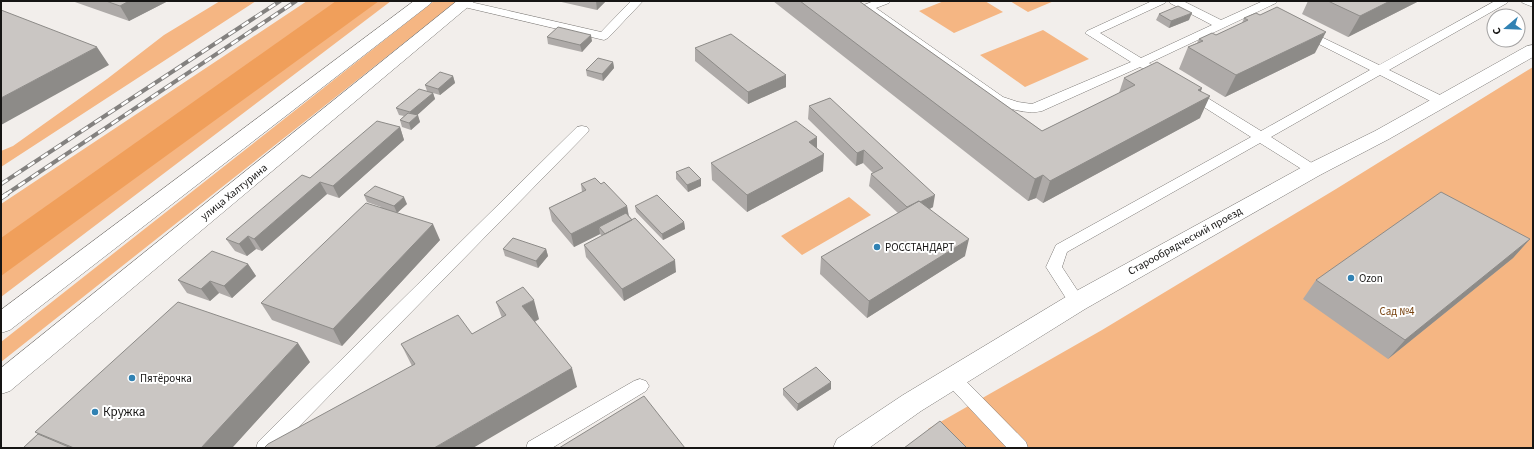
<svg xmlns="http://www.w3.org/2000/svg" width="1534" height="449" font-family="'Source Sans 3',sans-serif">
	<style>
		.green { fill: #f5b683 }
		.forest { fill: #f09f5b }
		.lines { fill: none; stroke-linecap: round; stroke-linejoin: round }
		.service-casing { stroke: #7d7a77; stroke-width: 1 }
		.tertiary-casing { stroke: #7d7a77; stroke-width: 1 }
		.secondary-casing { stroke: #7d7a77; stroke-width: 1 }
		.service { fill: #fff; fill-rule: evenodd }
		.tertiary { fill: #fff; fill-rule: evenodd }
		.secondary { fill: #fff; fill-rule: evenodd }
		.rail-far1-casing { stroke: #83817f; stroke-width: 4 }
		.rail-casing { stroke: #83817f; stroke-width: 5 }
		.rail-far1 { stroke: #fff; stroke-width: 2.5; stroke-dasharray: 8; stroke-linecap: butt }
		.rail { stroke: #fff; stroke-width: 3.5; stroke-dasharray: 10; stroke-linecap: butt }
		.wall { fill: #aeaaa8 }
		.shaded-wall { fill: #8d8b88 }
		.building { fill: #cac6c3; stroke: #8d8b88 }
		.poi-dot { fill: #3182b3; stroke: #fff; stroke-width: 1.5 }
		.labels { text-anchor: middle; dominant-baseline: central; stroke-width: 4; stroke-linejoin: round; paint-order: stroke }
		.street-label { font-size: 11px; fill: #161514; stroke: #fff }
		.poi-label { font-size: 11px; fill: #161514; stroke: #fff; text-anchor: start }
		.park-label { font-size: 11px; fill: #784310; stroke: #fff }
		.near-poi-label { font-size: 13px; fill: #161514; stroke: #fff; text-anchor: start }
	</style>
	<rect width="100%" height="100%" fill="#f2eeeb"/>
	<path class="green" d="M220 1H256L1 167V151L13 146 107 79 164 35Z
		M307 1H391L1 297V204Z
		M434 1H457L1 362V342Z
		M944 1H985L1003 12 954 33 919 11Z
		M1010 1H1054L1028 12Z
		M1043 30 1089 59 1025 87 980 55Z
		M1533 67V448H947L928 429 1102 330 1336 189Z
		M849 197 871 215 802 255 781 236Z"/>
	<path class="forest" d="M336 1H379L1 276V238Z"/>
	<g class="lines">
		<defs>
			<path id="service" d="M466 1 601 32 631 1H643L608 38 604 40 464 7 458 4 460 2Z
				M874 1H891L889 3 876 8 1003 97 1018 102 1032 104 1131 62 1085 33 1087 31 1152 1H1167L1165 3 1100 33 1141 58 1212 25 1170 3 1168 1H1183L1221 20 1263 1H1278L1276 3 1149 63 1154 67 1152 70 1148 71 1140 67 1042 111C1026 115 1008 108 993 103L862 7 864 5Z
				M1495 1H1509L1507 3 1389 70 1446 98 1447 101 1446 104H1436L1380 75 1271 137 1318 167 1320 170 1318 173 1313 175 1308 173 1260 143 1067 252 1062 267 1085 302 1083 306 1077 308 1071 306 1046 267 1056 245 1251 137 1185 95 1183 92 1185 89H1193L1261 131 1370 70 1299 34 1297 32 1299 30H1307L1379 65Z
				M1521 1H1533V7L1523 3Z
				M582 126 587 127 589 130 587 133 278 448H256L258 442 577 127Z
				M952 371 958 373 1026 442 1028 448H1007L946 383 943 378 946 373Z
				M640 379 646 381 649 386 646 391 552 448H526L528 442 634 381Z"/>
			<path id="tertiary" d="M1533 45V57L1389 139 1320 175 1085 309 921 411 869 448H833L837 439 903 395 1069 295 1306 165 1375 131 1527 46Z"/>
			<path id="secondary" d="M414 1H432L430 4 10 330 1 333V310Z
				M457 1H475L10 391 1 394V368Z"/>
		</defs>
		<use href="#service" class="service-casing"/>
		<use href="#tertiary" class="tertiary-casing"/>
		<use href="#secondary" class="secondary-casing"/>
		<use href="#service" class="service"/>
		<use href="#tertiary" class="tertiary"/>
		<use href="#secondary" class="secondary"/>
		<defs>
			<path id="rail-far1" d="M1 184 280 1
				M5 195 296 1"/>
			<path id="rail" d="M1 198 7 194"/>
		</defs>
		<use href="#rail-far1" class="rail-far1-casing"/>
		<use href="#rail" class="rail-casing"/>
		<use href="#rail-far1" class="rail-far1"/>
		<use href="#rail" class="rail"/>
	</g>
	<path class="wall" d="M72 1H168L129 21Z
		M557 1H606L597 10Z
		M773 1H859L1042 131 1119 93 1124 78 1202 88 1201 91 1200 118 1043 203 1036 198 1028 201Z
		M1308 1H1419L1348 37 1302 14Z
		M1159 14 1189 20 1169 28 1156 20Z
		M1244 18 1315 53 1225 97 1179 69 1188 47 1197 43 1199 39 1216 35 1242 23Z
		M547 37 592 41 582 52 548 44Z
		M695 48 786 87 748 104 695 61Z
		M613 62 614 68 603 81 587 76 586 70Z
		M453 76 455 83 440 95 433 93 435 99 417 115 420 122 411 130 402 127 400 120 404 116 399 115 396 108 427 91 425 85Z
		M830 98 933 207 930 209 965 256 867 318 820 274 821 257 898 213 869 186 871 174 873 173 863 163 856 166 808 119 809 106Z
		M400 127 404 140 339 198 327 194 262 251 256 249 247 256 235 251 226 239 310 178Z
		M817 148 823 171 747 212 712 180 711 163Z
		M676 172 701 186 688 192 676 179Z
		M581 184H601L627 206 629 216 676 272 624 301 586 257 584 245 602 236 600 234 574 247 552 221 549 208 582 192Z
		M364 195 407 204 397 213 440 240 342 346 272 320 261 303 381 207 367 202Z
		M635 206 684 222 685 229 663 240 636 212Z
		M1530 239 1513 258 1388 359 1303 299 1316 280Z
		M503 249H546L548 256 538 268 505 256Z
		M248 264 256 276 232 298 219 293 210 301 187 293 178 280Z
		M496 302 539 319 535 322 577 387 412 366 401 344 472 334 502 318Z
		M310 362 232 448H23L38 434 35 432Z
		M783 389H831L797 411 783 395Z"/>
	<path class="shaded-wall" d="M129 1H168L129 21 120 6Z
		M596 1H606L597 10Z
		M1390 1H1419L1348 37 1360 16Z
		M1192 13 1189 20 1169 28 1171 21Z
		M1326 32 1315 53 1225 97 1236 75Z
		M591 35 592 41 582 52 580 45Z
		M97 47 109 65 1 125V98Z
		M613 62 614 68 603 81 602 74Z
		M786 75V87L748 104V92Z
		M453 76 455 83 440 95 438 89Z
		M1202 88 1195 104 1210 96 1200 118 1043 203 1050 181Z
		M433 93 435 99 413 119 410 112Z
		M418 115 420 122 411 130 409 123Z
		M400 127 404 140 339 198 333 186Z
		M817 137V154L809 142Z
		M864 150 863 163 856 166 857 153Z
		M824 154 823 171 747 212V195Z
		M1043 175 1036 198 1028 201 1035 179Z
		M701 179V186L688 192 687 185Z
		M320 182 327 194 262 251 254 239Z
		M935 195 933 207 906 220 908 208Z
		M404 197 407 204 397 213 394 206Z
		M627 206 629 219 599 227 600 234 574 247 571 234Z
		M684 222 685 229 663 240 662 234Z
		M433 224 440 240 342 346 333 329Z
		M248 236 256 249 247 256 239 244Z
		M969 239 965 256 867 318 869 301Z
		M1530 239 1513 258 1388 359 1405 340Z
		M546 249 548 256 538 268 536 261Z
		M675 260 676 272 624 301 622 289Z
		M248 264 256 276 232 298 224 286Z
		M210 281 219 293 210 301 201 289Z
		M534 300 539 319 528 325 522 306Z
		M298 343 310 362 232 448H201Z
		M572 368 577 387 473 448H434Z
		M831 382V389L797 411 798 404Z"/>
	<path class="building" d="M106 1H129L120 6Z
		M800 1H859L1042 131 1135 85 1124 78 1157 62 1202 88 1198 90 1210 96 1050 181 1043 175 1035 179Z
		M1328 1H1390L1360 16Z
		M1178 6 1192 13 1171 21 1159 14Z
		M1277 7 1326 32 1236 75 1188 47 1203 41 1199 39 1212 33 1216 35 1248 20 1244 18 1256 13 1260 15Z
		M1 10 97 47 1 98Z
		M558 27 591 35 580 45 547 37Z
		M731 34 786 75 748 92 695 48Z
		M598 58 613 62 602 74 586 70Z
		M440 72 453 76 438 89 425 85Z
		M419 89 433 93 410 112 396 108Z
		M830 98 935 195 920 202 919 201 907 207 871 174 883 168 864 150 857 153 809 106Z
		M408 113 418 115 409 123 400 120Z
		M377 121 400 127 333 186 320 182 254 239 248 236 239 244 226 239 302 175 310 178Z
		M796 121 817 137 809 142 824 154 747 195 711 163Z
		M689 167 701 179 687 185 676 172Z
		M595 178 601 184 604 182 627 206 571 234 549 208 586 190 581 184Z
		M375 186 404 197 394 206 364 195Z
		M1441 192 1530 239 1405 340 1316 280Z
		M657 195 684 222 662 234 635 206Z
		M919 201 969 239 869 301 821 257Z
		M366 203 433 224 333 329 261 303Z
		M626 213 632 220 605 234 599 227Z
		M635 218 675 260 622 289 584 245Z
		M513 238 546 249 536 261 503 249Z
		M212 251 248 264 224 286 210 281 201 289 178 280Z
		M523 287 534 300 522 306 572 368 434 448H264L268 444 415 364 401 344 458 315 472 334 506 315 496 302Z
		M178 302 298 343 201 448H74L35 432Z
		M816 367 831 382 798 404 783 389Z
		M644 396 685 448H559Z
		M940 421 967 448H904Z
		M38 434 71 448H23Z"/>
	<g class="poi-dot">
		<circle cx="877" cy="247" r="4"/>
		<circle cx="1351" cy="278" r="4"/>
		<circle cx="132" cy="378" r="4"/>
		<circle cx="95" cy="412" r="4"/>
	</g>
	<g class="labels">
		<g class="street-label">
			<text transform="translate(234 192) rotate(-39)">улица Халтурина</text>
			<text transform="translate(1185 241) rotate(-29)">Старообрядческий проезд</text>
		</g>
		<g class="poi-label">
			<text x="885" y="247">РОССТАНДАРТ</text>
			<text x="1359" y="278">Ozon</text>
			<text x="140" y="378">Пятёрочка</text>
		</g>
		<g class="park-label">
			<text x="1397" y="311">Сад №4</text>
		</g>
		<g class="near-poi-label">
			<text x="103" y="412">Кружка</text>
		</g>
	</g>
	<rect width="1534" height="449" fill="none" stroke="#161514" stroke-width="4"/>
	<g transform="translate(1506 28) rotate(251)"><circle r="19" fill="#ffffff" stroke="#a2a1a1"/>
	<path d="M0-3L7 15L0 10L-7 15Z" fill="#3182b3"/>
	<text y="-6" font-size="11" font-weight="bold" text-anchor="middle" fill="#161514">С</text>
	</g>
</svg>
